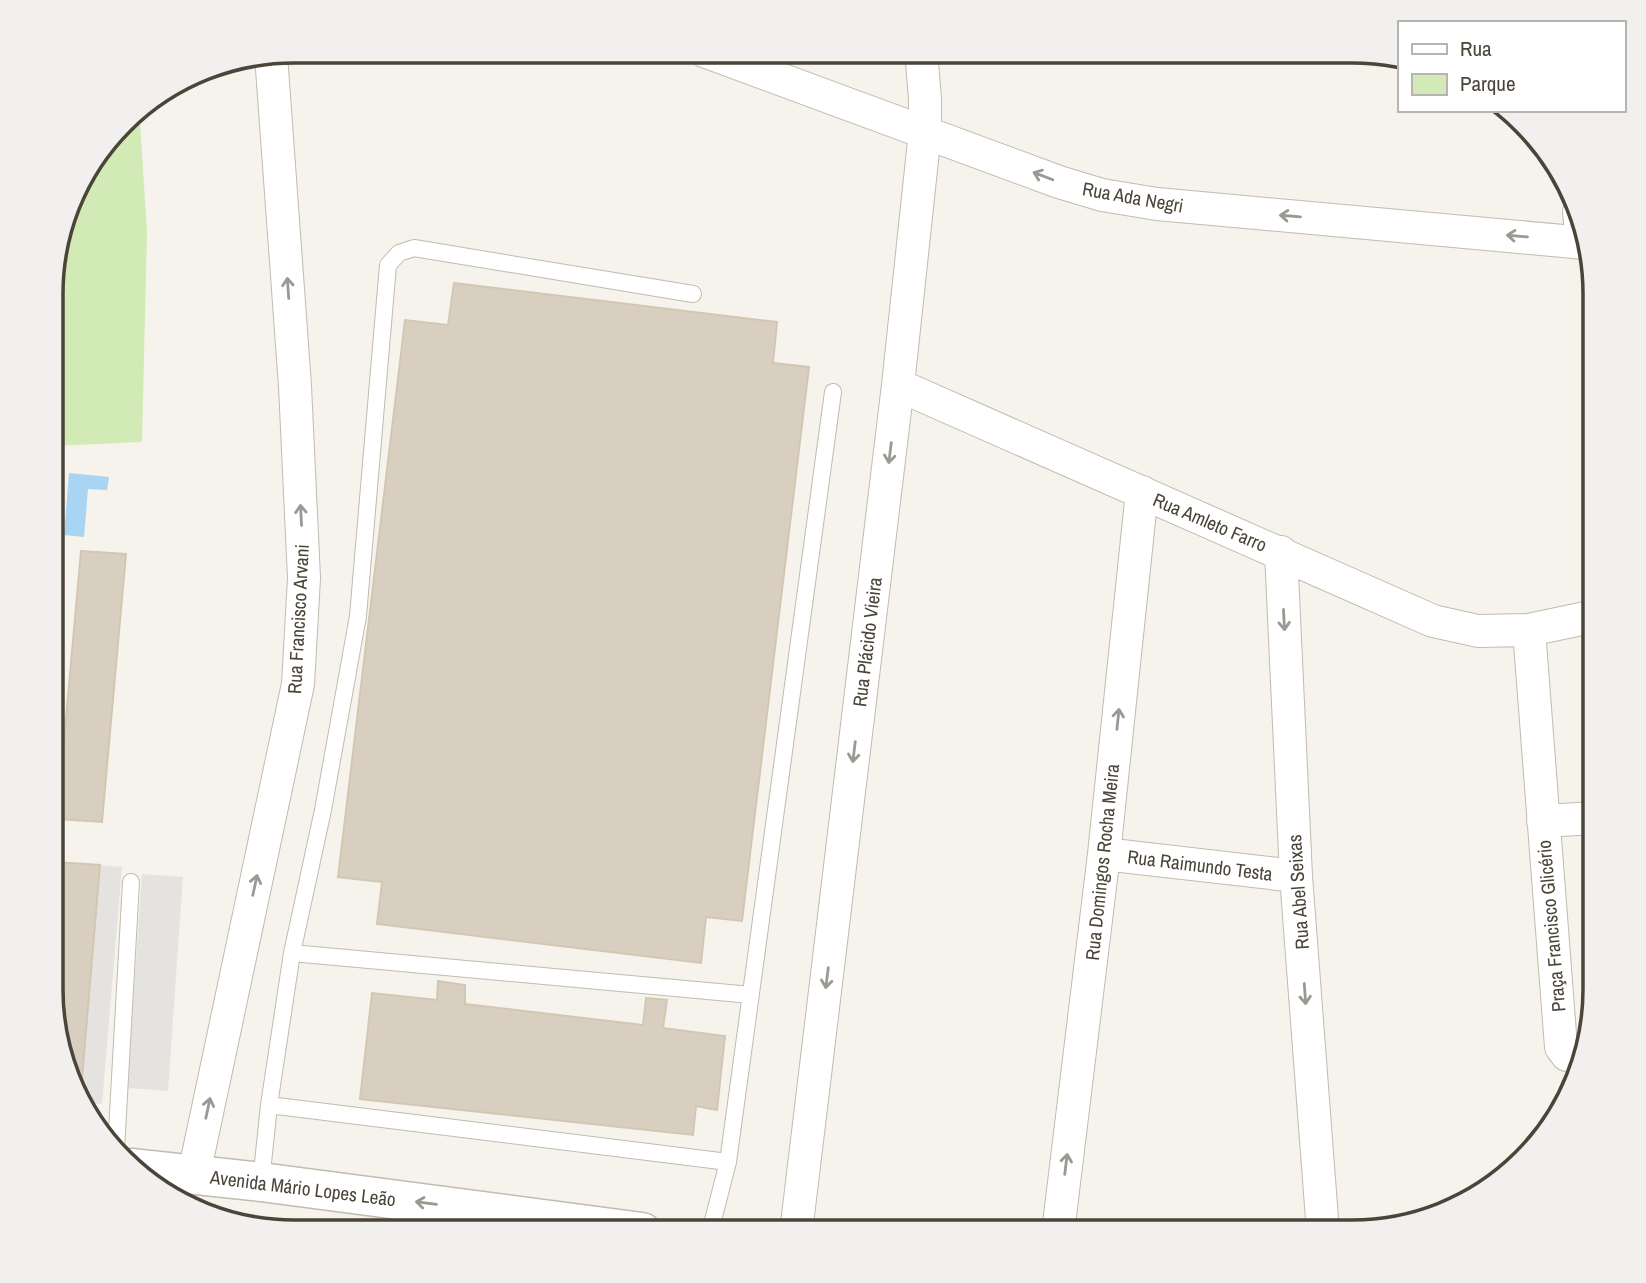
<svg xmlns="http://www.w3.org/2000/svg" width="1646" height="1283" font-family="'Archivo Narrow',sans-serif">
	<style>
		.commercial { fill: #f7ead8 }
		.green { fill: #d2eab5 }
		.parking { fill: #e5e3e0 }
		.water { fill: #a9d4f2 }
		.building { fill: #d8cfc1; stroke: #d3c7b4; stroke-width: 2 }
		.lines { fill: none; stroke-linecap: round; stroke-linejoin: round }
		.service-casing { stroke: #c2bbae; stroke-width: 18 }
		.minor-casing { stroke: #c2bbae; stroke-width: 34 }
		.tertiary-casing { stroke: #c2bbae; stroke-width: 41 }
		.service { stroke: #fff; stroke-width: 16 }
		.minor { stroke: #fff; stroke-width: 32 }
		.tertiary { stroke: #fff; stroke-width: 38 }
		.oneway { stroke: #9c9892 }
		.labels { text-anchor: middle; dominant-baseline: central; stroke-width: 6; stroke-linejoin: round; paint-order: stroke }
		.street-label { font-size: 19px; fill: #4b4439; stroke: #fff }
		.rim { fill: none; stroke: #4b4439; stroke-width: 3.5 }
	</style>
	<rect width="100%" height="100%" fill="#f6f3ec"/>
	<path class="commercial" d="M206 1215 354 1232H279Z"/>
	<path class="green" d="M139 108 147 231 142 442 53 446V262L83 173 134 111Z
		M1583 844H1595L1594 1009Z"/>
	<path class="parking" d="M100 865 122 867 102 1104 80 1102Z
		M142 874 183 877 168 1091 127 1088Z"/>
	<path class="water" d="M69 473 109 477 107 490 88 489 84 537 64 535Z"/>
	<path class="building" d="M454 283 777 322 773 363 809 367 742 921 706 917 701 963 377 924 382 882 338 877 405 320 448 325Z
		M81 551 126 554 102 822 57 819Z
		M55 862 100 865 80 1102 76 1096 51 1005 52 898Z
		M438 981 465 985V1004L643 1025 646 998 667 1000 663 1028 725 1036 717 1110 696 1106 693 1135 360 1099 372 993 437 1000Z"/>
	<g class="lines">
		<defs>
			<path id="service" d="M292 953 751 995
				M269 1105 728 1162
				M116 1149 131 882
				M261 1182 269 1105 292 953 323 810 358 616 388 265 399 253 414 248 693 294
				M710 1232 728 1162 833 392"/>
			<path id="minor" d="M704 51 1059 182 1102 195 1157 204 1585 243
				M1579 212 1582 242
				M898 385 1433 621 1478 631 1529 630 1595 616
				M1281 552 1296 876 1323 1232
				M1529 630 1561 1047 1567 1055 1583 1056
				M1543 821 1595 818
				M1104 854 1296 876
				M194 1174 298 684 304 578 295 386 271 55
				M796 1232 898 385 925 132V99L921 51
				M1058 1232 1104 854 1142 492"/>
			<path id="tertiary" d="M131 1168 261 1182 642 1232"/>
		</defs>
		<use href="#service" class="service-casing"/>
		<use href="#minor" class="minor-casing"/>
		<use href="#tertiary" class="tertiary-casing"/>
		<use href="#service" class="service"/>
		<use href="#minor" class="minor"/>
		<use href="#tertiary" class="tertiary"/>
	</g>
	<defs><path id="oneway-shaft" d="M-6 0H5M1.5-3L5.5 0L1.5 3" fill="none" stroke-width="1.6" stroke-linecap="round" stroke-linejoin="round" transform="scale(1.75)"/></defs>
	<g class="oneway">
		<use href="#oneway-shaft" transform="translate(1043 176) rotate(-159)"/>
		<use href="#oneway-shaft" transform="translate(1290 216) rotate(-175)"/>
		<use href="#oneway-shaft" transform="translate(1517 236) rotate(-175)"/>
		<use href="#oneway-shaft" transform="translate(288 288) rotate(-94)"/>
		<use href="#oneway-shaft" transform="translate(890 453) rotate(97)"/>
		<use href="#oneway-shaft" transform="translate(301 515) rotate(-93)"/>
		<use href="#oneway-shaft" transform="translate(1284 620) rotate(87)"/>
		<use href="#oneway-shaft" transform="translate(1118 719) rotate(-84)"/>
		<use href="#oneway-shaft" transform="translate(854 752) rotate(97)"/>
		<use href="#oneway-shaft" transform="translate(255 885) rotate(-78)"/>
		<use href="#oneway-shaft" transform="translate(827 978) rotate(97)"/>
		<use href="#oneway-shaft" transform="translate(1305 994) rotate(86)"/>
		<use href="#oneway-shaft" transform="translate(208 1108) rotate(-78)"/>
		<use href="#oneway-shaft" transform="translate(1066 1164) rotate(-83)"/>
		<use href="#oneway-shaft" transform="translate(426 1203) rotate(-173)"/>
	</g>
	<g class="labels">
		<g class="street-label">
			<text transform="translate(1133 197) rotate(10)">Rua Ada Negri</text>
			<text transform="translate(1210 522) rotate(23)">Rua Amleto Farro</text>
			<text transform="translate(298 619) rotate(-87)">Rua Francisco Arvani</text>
			<text transform="translate(867 642) rotate(-83)">Rua Plácido Vieira</text>
			<text transform="translate(1102 862) rotate(-84)">Rua Domingos Rocha Meira</text>
			<text transform="translate(1200 865) rotate(7)">Rua Raimundo Testa</text>
			<text transform="translate(1298 892) rotate(-94)">Rua Abel Seixas</text>
			<text transform="translate(1551 926) rotate(-95)">Praça Francisco Glicério</text>
			<text transform="translate(303 1188) rotate(7)">Avenida Mário Lopes Leão</text>
		</g>
	</g>
	<path d="M0 0H1646V1283H0ZM294 63H1352A231 231 0 0 1 1583 294V989A231 231 0 0 1 1352 1220H294A231 231 0 0 1 63 989V294A231 231 0 0 1 294 63Z" fill="#f1f0ef" fill-rule="evenodd"/>
	<path class="rim" d="M294 63H1352A231 231 0 0 1 1583 294V989A231 231 0 0 1 1352 1220H294A231 231 0 0 1 63 989V294A231 231 0 0 1 294 63Z"/>
	<rect x="1398" y="21" width="228" height="91" fill="#ffffff" stroke="#b7b4b0" stroke-width="2"/>
	<rect x="1412" y="44" width="35" height="10" fill="#ffffff" stroke="#b7b4b0" stroke-width="2"/>
	<text x="1460" y="56" font-size="21" fill="#4b4439">Rua</text>
	<rect x="1412" y="74" width="35" height="21" fill="#d2eab5" stroke="#b7b4b0" stroke-width="2"/>
	<text x="1460" y="91" font-size="21" fill="#4b4439">Parque</text>
</svg>
